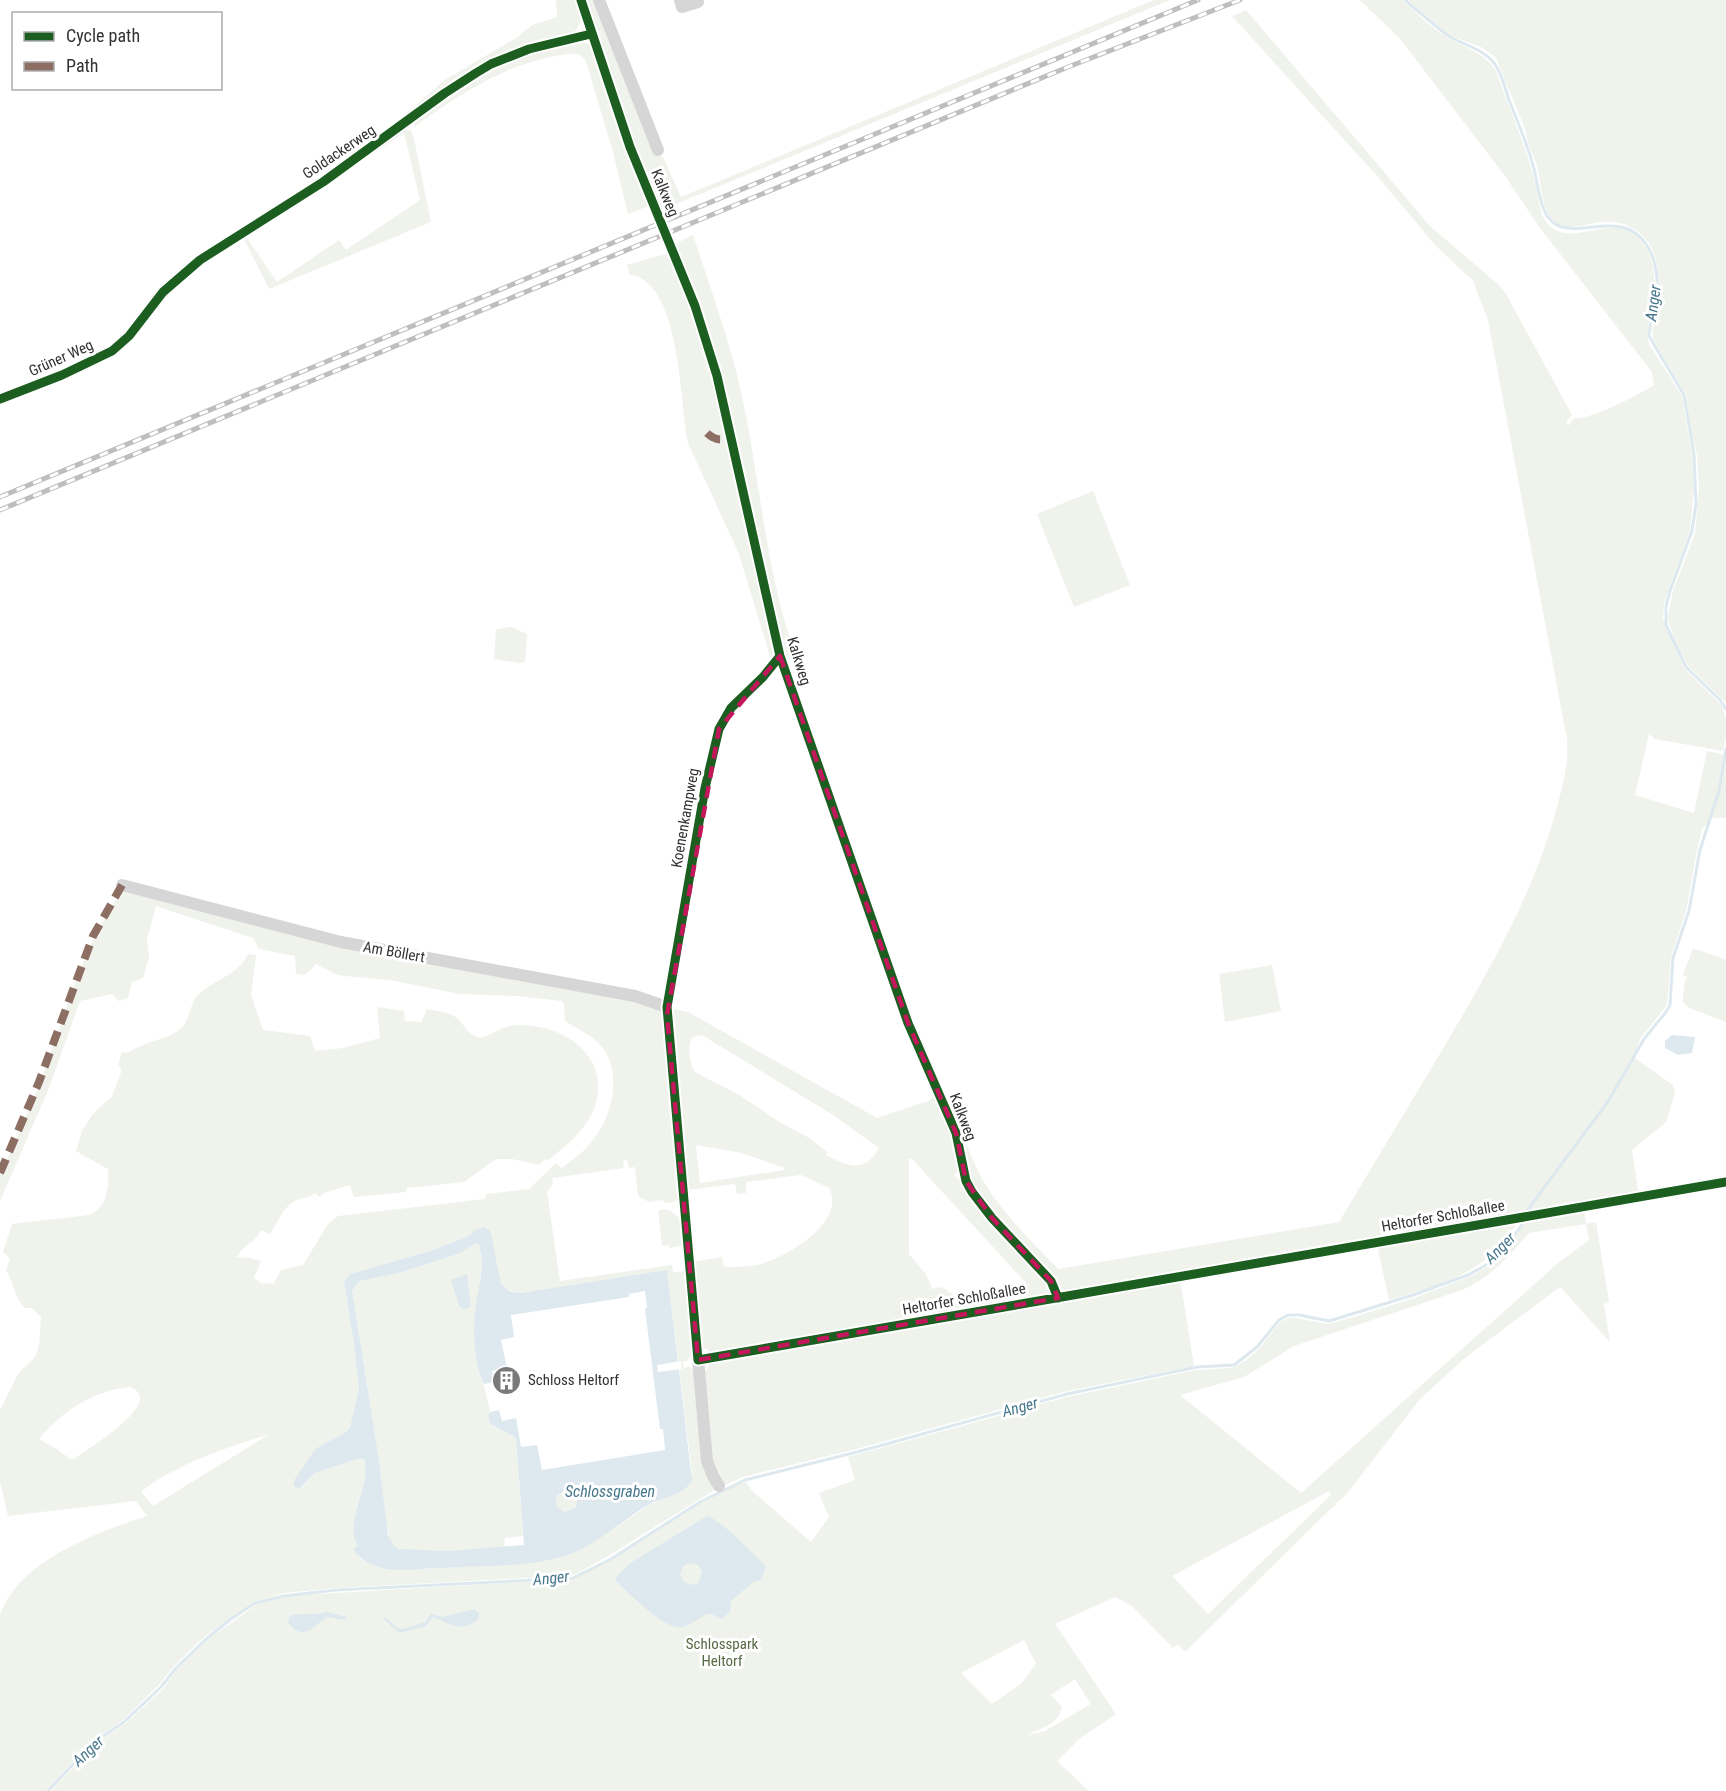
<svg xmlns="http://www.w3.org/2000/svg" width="1726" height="1791" font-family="'Roboto Condensed',sans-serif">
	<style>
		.green { fill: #f0f2ec; fill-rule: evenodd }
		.water { fill: #dde9ef; fill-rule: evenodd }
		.pier { fill: #fff }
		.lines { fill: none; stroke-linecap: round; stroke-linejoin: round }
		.stream { stroke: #dde9ef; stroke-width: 3 }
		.minor { stroke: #d6d6d6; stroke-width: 12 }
		.rail-casing { stroke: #bebebe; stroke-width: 5 }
		.rail { stroke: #fff; stroke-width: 3; stroke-dasharray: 9; stroke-linecap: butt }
		.minor-bridge { stroke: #d6d6d6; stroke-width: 12 }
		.quiet { stroke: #8d6e63; stroke-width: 8; stroke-dasharray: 15 8; stroke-linecap: butt }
		.cycleway-casing { stroke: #fff; stroke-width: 13 }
		.cycleway { stroke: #1b5e20; stroke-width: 9 }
		.marked { fill: none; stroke: #c2185b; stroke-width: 4.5; stroke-dasharray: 12 8; stroke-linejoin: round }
		.labels { text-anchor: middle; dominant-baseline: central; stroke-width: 6; stroke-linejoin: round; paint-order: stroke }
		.street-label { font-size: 15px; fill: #323232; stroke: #fff }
		.poi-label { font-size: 15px; fill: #323232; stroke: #fff; text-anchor: start }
		.park-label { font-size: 15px; fill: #586a43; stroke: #fff }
		.water-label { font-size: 16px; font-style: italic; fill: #47778c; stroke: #fff }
	</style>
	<rect width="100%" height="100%" fill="#fff"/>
	<path class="green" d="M556 0H579L583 16 576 31 529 47 401 118 445 80 516 38 532 25 557 17Z
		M583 0H597L656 150 664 159 681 197 1154 0H1170L659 211Z
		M1360 0H1402C1416 12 1429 26 1445 36 1464 49 1485 51 1497 73 1509 110 1527 147 1536 186 1538 199 1540 219 1552 228 1577 247 1622 206 1645 246 1654 260 1656 278 1654 294 1653 312 1644 326 1649 344L1682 396 1692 455 1694 487 1690 531 1664 603 1663 618 1684 668 1722 706 1726 719V736L1723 751 1655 739 1649 734 1635 795 1694 813 1707 751 1726 755V818H1713L1702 829 1697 850 1686 911 1671 957 1667 1005 1640 1039 1635 1058 1673 1085 1675 1093 1666 1122 1632 1150 1639 1196 1071 1292 1062 1290 1055 1284 974 1190 955 1127C969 1144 974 1166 985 1184 1005 1216 1032 1242 1058 1269L1339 1222C1372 1167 1405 1112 1438 1057 1485 978 1533 897 1557 807 1563 785 1569 762 1567 739L1488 320 1473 281 1435 245 1378 177 1232 16 1246 10 1430 226 1499 285 1506 294 1572 415 1566 422 1568 426 1574 418C1588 421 1641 394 1654 385L1652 372 1540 228 1505 176 1401 40Z
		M1408 0H1726V703L1689 667 1678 648 1669 624 1668 616 1673 591 1695 533 1699 489 1697 455 1691 432 1686 395 1653 339C1651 325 1655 312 1657 298 1660 283 1659 264 1652 249 1643 229 1621 219 1599 222 1588 224 1570 230 1559 225 1540 215 1542 183 1537 166 1533 154 1527 144 1526 131L1496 58 1483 48 1449 35Z
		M580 41 590 44 651 205 628 214 613 152 590 75 585 59 578 54C567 53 557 56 546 58 495 70 455 98 414 127V122L445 95 511 58Z
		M405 129 411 131 414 139 431 222 269 289 244 239V235ZM404 133 420 200 346 250 339 240 277 282 247 238Z
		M693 235C712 294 735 354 746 416 760 489 767 565 789 636L791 652 788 658 784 657 720 379 673 245Z
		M672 252 704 339 775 647 772 663 739 554 688 443C680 406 681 280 630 275L627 265Z
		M1093 491 1130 585 1074 607 1037 514Z
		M511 627 527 634 525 662 520 663 494 659 496 629Z
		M121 891 316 938 635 998 663 1011 681 1196 674 1202 664 1203 663 1200 649 1202 638 1196 635 1167 629 1168 627 1160 623 1161 624 1168 552 1178 553 1184 547 1192 560 1281 672 1265 673 1272 688 1271 692 1354 687 1361H683L684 1368 689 1366 694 1371 716 1489 608 1556 576 1574 563 1576 336 1588 284 1593 253 1602 203 1638 174 1666 159 1685 123 1720 91 1742 46 1791H0V1615C18 1561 97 1532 147 1516L136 1501 8 1516 0 1481V1410L18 1374 35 1357 39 1346 41 1317 32 1308H25C13 1296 15 1284 6 1270L10 1258 3 1252 12 1224 90 1215C108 1207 109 1186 108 1169L76 1151 82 1131 92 1115 112 1096 122 1070 118 1065 122 1052 127 1053C144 1042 164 1040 178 1031 191 1022 188 1006 198 995 214 979 239 975 248 954L256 955 251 995 263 1030 310 1036 315 1051 343 1048 380 1038 377 1007 404 1011 405 1021 421 1022 427 1009C437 1011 449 1012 457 1018 465 1026 468 1035 480 1038 493 1035 503 1025 518 1025 571 1024 619 1065 589 1119 578 1137 563 1148 547 1161L545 1159 539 1165 512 1159H496L464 1182 407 1188 406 1192 354 1197 350 1185 324 1193 320 1197 315 1193C308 1199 300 1197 293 1202 283 1208 276 1225 270 1234L261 1230C253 1246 244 1243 237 1257L250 1258 261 1261 254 1278 261 1283 274 1284 281 1270 303 1265 328 1224 338 1216 485 1199 486 1194 529 1189 556 1163 562 1168C570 1161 580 1155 587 1147 610 1124 624 1077 603 1048 593 1036 578 1029 565 1021L564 1004 562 1001 517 996 460 994 390 980 345 976 335 974 316 964 305 975 296 974 295 956 259 949 253 938 156 906 147 939 149 957 143 978 132 982 128 998 119 1001 112 994 80 1001 49 1088 0 1201V1176L40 1083 76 980 94 937ZM485 1227 491 1233 501 1284 505 1289 521 1293 667 1271 692 1473 678 1492 649 1505 614 1529 565 1555 514 1564 401 1570C387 1569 370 1566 359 1557 356 1544 352 1532 355 1519 358 1498 370 1481 364 1459H357L315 1473 301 1488 293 1484 315 1449 346 1432 350 1427 359 1389 353 1337 344 1282 350 1274 433 1250 469 1236 478 1229ZM130 1387C168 1401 85 1451 72 1460L55 1448 39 1439C61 1412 94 1390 130 1387ZM268 1435 153 1506 141 1492C169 1467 231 1445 268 1435Z
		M1693 948 1726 960V1022L1689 1008 1683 1002 1684 984 1687 977 1683 975Z
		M1272 965 1281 1011 1225 1022 1219 974Z
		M671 1008 688 1012 877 1118 928 1101 937 1094 954 1133 962 1170 954 1175 966 1185 1049 1283 1051 1293 711 1355 707 1349 701 1348 693 1262 722 1257 724 1267C734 1267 746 1267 757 1265 784 1259 848 1222 829 1188L801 1175 746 1182V1193L737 1194 735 1184 687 1190ZM702 1035 833 1115 879 1148C865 1173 849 1167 826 1155L827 1152 811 1139 778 1121 741 1096 695 1072C689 1063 688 1047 692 1037ZM696 1145 738 1152 785 1168 784 1170 700 1183ZM909 1158 912 1159 1028 1285 964 1298H958L942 1287 932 1289 926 1274 909 1254Z
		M665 1209 669 1210 681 1219 685 1245 669 1248V1245L662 1246 658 1211Z
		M1584 1209 1586 1224 1596 1222 1609 1302 1604 1304 1610 1342 1560 1287 1466 1357 1420 1399 1349 1491 1185 1652 1178 1644 1173 1648 1132 1606 1115 1597 1055 1624 1116 1714 1079 1739 1057 1761 1089 1791H51L95 1744 125 1724 163 1689 177 1669 206 1641 256 1605 266 1600 285 1596 572 1579 612 1560 701 1503 733 1486 746 1482 752 1491 811 1542 829 1517 819 1493 855 1480 848 1457 1067 1397 1196 1370 1231 1368 1245 1361 1258 1350 1280 1322 1290 1317 1328 1324 1344 1320 1414 1298 1469 1277 1489 1266 1521 1228 1525 1220ZM1586 1224 1589 1240 1557 1264 1301 1493 1180 1395 1244 1377 1294 1346 1462 1290C1493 1276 1507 1258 1529 1233ZM1329 1491 1331 1495 1208 1614 1172 1576ZM1024 1640 1036 1664 1021 1684 992 1704 961 1673ZM1075 1679 1091 1704 1045 1731 1027 1735C1041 1728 1058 1725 1062 1707L1051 1695Z
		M1518 1221C1490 1272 1441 1285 1389 1300L1377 1245Z
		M476 1243 479 1245C486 1273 474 1300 474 1329 474 1355 485 1386 490 1412L488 1419 491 1425 513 1436 516 1439 523 1536 505 1538 504 1547 448 1551 404 1550 395 1547 391 1543 387 1525 379 1460 352 1289 360 1281 399 1273 427 1264ZM467 1275 471 1306 463 1309V1307Z
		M1180 1278 1194 1366 1067 1391 860 1448 743 1477 723 1486 711 1467 703 1372 708 1369 710 1361Z
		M555 1501a11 11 0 1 1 22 0a11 11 0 1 1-22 0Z"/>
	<path class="water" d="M1672 1035 1695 1037 1692 1053 1678 1055 1665 1048V1041Z
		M484 1227 489 1230 491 1233 501 1284 509 1291 521 1293 667 1270 692 1480C685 1495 663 1497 650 1504 624 1519 601 1541 573 1553 535 1568 483 1565 442 1568 424 1568 405 1572 387 1569 373 1566 361 1561 353 1549L357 1546C344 1517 372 1489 364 1459H357L315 1473 299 1489 293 1485 295 1479 315 1449 346 1432 350 1427 359 1389 353 1337 344 1282 350 1274 433 1250 469 1236 475 1230ZM476 1243 479 1245C485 1269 479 1282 476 1305 472 1327 474 1365 484 1384L494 1382 492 1371 507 1368 501 1340 514 1337 511 1315 629 1297V1294L645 1291 647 1308 645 1309 660 1429H663L665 1450 542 1470 537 1445 521 1447 516 1418 502 1421 499 1410 490 1412 488 1416 490 1424 513 1436 516 1439 524 1545 448 1551 399 1549 393 1545 388 1534 379 1460 352 1290 360 1281 399 1273 427 1264 460 1253ZM566 1490 573 1492 577 1502 575 1508 565 1512C557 1510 554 1503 557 1495Z
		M467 1274 471 1307 463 1310 462 1307 460 1308 451 1280Z
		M707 1516C721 1520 753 1554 766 1566L761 1580 753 1582 731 1601 730 1612 721 1619 712 1614H707C699 1618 691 1625 682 1627 665 1631 628 1592 616 1581V1577L632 1562ZM690 1563 698 1565 702 1572 698 1583 690 1585 683 1581 680 1574 683 1566Z
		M475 1609 479 1613 478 1619C462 1634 449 1623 433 1617L426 1626 399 1633 384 1619 385 1617 397 1628 403 1629 425 1622 431 1614 443 1617Z
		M326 1612 347 1617 345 1620 327 1617C315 1624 303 1644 288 1622L290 1616C301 1612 314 1616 326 1612Z"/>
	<path class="pier" d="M681 1361 682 1369 658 1372 657 1365Z"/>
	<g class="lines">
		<path class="stream" d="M1405 0C1419 12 1433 24 1447 35 1462 45 1482 48 1494 63 1502 73 1505 88 1509 100 1518 123 1528 145 1534 169 1538 184 1539 204 1548 217 1568 247 1619 204 1646 244 1653 254 1656 266 1657 278 1658 298 1650 316 1649 336L1684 395 1694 455 1696 504 1692 531 1670 591 1666 606V625L1686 667 1720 700 1726 709
			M1526 1214 1529 1208 1609 1100 1644 1039 1666 1012 1670 1005 1673 958 1689 911 1700 850 1719 791 1726 749
			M48 1791 93 1743 124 1722 161 1687 176 1668 205 1640 231 1619 255 1603 284 1596 336 1590 573 1578 611 1559 700 1502 745 1480 861 1451 1067 1394 1197 1367 1234 1365 1257 1347 1279 1320 1288 1315H1299L1329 1321 1413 1295 1468 1275 1488 1264 1495 1257 1520 1228 1523 1220"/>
		<path class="minor" d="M581 0 630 147 657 212
			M599 0 658 150
			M680 0 682 7 698 2 697 0
			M668 239 695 306 717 376 780 656 908 1023 956 1133 966 1181 972 1192 992 1218 1051 1281 1058 1298
			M0 399 62 375 112 351 129 336 163 292 200 260 323 182 445 93 476 73 491 64 529 49 591 34
			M122 885 341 942 635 996 667 1007
			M698 1360 1726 1182
			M719 1486 713 1476 707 1461 667 1007 705 788 719 729 731 708 763 677 780 656"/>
		<defs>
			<path id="rail" d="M0 497 1198 0
				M0 510 1068 67 1240 0"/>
		</defs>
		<use href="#rail" class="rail-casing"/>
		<use href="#rail" class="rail"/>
		<path class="minor-bridge" d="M657 212 668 239"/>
		<path class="quiet" d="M707 433C715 441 721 440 730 438
			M0 1173 39 1082 93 936 122 885"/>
		<defs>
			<path id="cycleway" d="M581 0 630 147 695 306 717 376 780 656 908 1023 956 1133 966 1181 972 1192 992 1218 1051 1281 1058 1298
				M0 399 62 375 112 351 129 336 163 292 200 260 323 182 445 93 476 73 491 64 529 49 591 34
				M780 656 763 677 731 708 719 729 705 788 667 1007 698 1360 1726 1182"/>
		</defs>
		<use href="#cycleway" class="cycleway-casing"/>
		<use href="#cycleway" class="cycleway"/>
	</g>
	<path class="marked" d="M780 656 908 1023 956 1133 966 1181 992 1218 1051 1281 1058 1298 698 1360 667 1015 719 729Z"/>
	<defs>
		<symbol id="building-disc" viewBox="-11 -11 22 22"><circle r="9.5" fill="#7a7a7a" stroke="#fff"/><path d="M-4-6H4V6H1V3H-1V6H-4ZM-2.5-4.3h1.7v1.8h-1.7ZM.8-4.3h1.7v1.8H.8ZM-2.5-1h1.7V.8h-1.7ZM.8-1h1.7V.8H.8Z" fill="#fff"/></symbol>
	</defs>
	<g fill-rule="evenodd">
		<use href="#building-disc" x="490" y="1364" width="33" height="33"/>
	</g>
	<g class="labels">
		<g class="street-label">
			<text transform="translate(339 152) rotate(-34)">Goldackerweg</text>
			<text transform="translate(665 193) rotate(68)">Kalkweg</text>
			<text transform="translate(61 358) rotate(-24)">Grüner Weg</text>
			<text transform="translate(799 661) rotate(73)">Kalkweg</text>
			<text transform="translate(685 818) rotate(-80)">Koenenkampweg</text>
			<text transform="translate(394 952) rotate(10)">Am Böllert</text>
			<text transform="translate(963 1117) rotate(69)">Kalkweg</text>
			<text transform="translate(1443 1216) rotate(-10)">Heltorfer Schloßallee</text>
			<text transform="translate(964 1299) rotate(-10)">Heltorfer Schloßallee</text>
		</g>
		<g class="poi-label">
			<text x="528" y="1380">Schloss Heltorf</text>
		</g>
		<g class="park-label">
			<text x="722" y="1644">Schlosspark<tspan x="722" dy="17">Heltorf</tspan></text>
		</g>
		<g class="water-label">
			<text transform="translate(1653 303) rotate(-82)">Anger</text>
			<text transform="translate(1500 1248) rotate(-45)">Anger</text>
			<text transform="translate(1020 1407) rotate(-15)">Anger</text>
			<text x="610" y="1491">Schlossgraben</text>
			<text transform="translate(551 1578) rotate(-6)">Anger</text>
			<text transform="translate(88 1751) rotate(-43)">Anger</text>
		</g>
	</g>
	<rect x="12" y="12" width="210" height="78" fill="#ffffff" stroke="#adadad" stroke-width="1.5"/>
	<rect x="24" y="32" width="30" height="9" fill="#1b5e20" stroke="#adadad" stroke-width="1.5"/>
	<text x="66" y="42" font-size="18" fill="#323232">Cycle path</text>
	<rect x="24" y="62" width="30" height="9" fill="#8d6e63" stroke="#adadad" stroke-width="1.5"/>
	<text x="66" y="72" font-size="18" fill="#323232">Path</text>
</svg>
